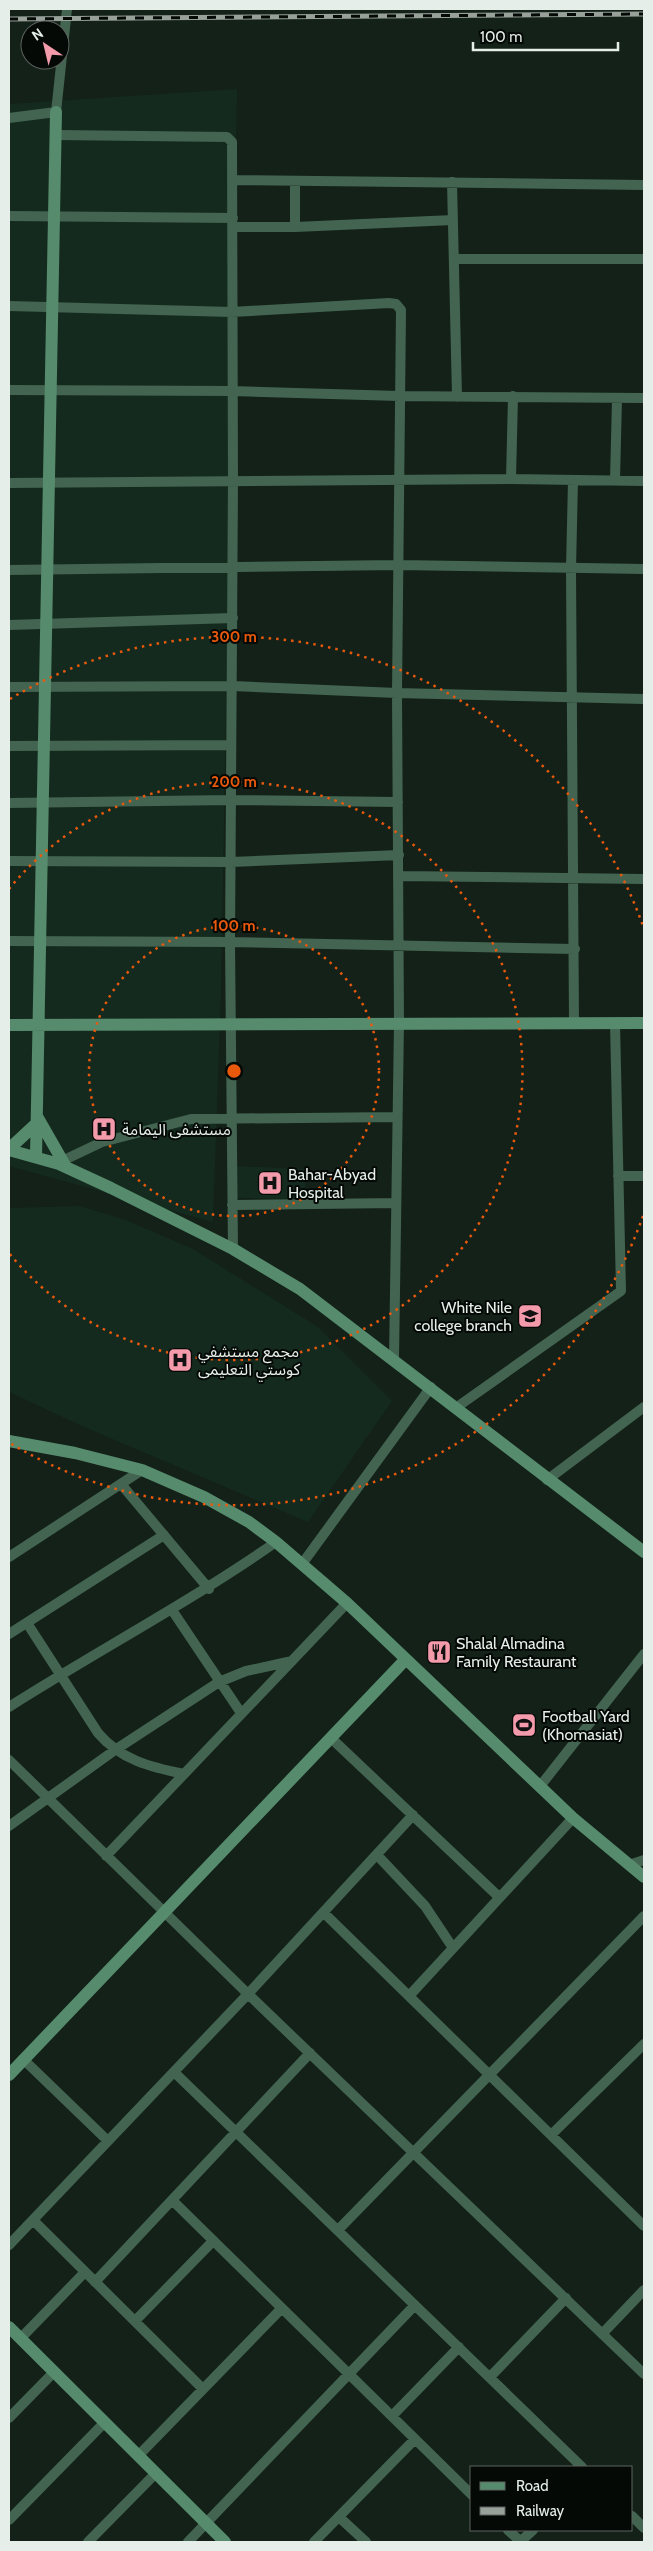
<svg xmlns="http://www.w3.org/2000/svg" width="653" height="2551" font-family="Cabin,'Noto Sans Arabic',sans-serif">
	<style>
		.built { fill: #152a1e }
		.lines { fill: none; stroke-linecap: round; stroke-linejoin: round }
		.street { stroke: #436450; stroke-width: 10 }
		.secondary { stroke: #568c6d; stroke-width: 12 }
		.rail-casing { stroke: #97a19a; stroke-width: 5 }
		.rail { stroke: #040906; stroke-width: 3; stroke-dasharray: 9; stroke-linecap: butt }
		.ring { fill: none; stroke: #e8590c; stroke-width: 2.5; stroke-dasharray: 2.5 5 }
		.labels { text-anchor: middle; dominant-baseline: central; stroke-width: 4; stroke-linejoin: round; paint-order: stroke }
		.poi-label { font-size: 16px; fill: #e5eee8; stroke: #040906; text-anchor: start }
		.centre { fill: #e8590c; stroke: #040906; stroke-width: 2.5 }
		.ring-label { font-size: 15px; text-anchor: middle; font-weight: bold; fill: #e8590c; stroke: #040906; stroke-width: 4; stroke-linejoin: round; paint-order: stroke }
	</style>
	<rect width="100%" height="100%" fill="#132118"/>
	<path class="built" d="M237 89 221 991 213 1222 9 1166V104Z
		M234 1166 305 1169 306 1199 235 1198Z
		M80 1206 126 1220 193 1249 318 1327 392 1401 308 1522 84 1427 9 1392V1208Z"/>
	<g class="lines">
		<path class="street" d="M9 118 56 112 67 9
			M57 135 227 137 232 142 233 481 230 942 233 1249
			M232 180 644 185
			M452 182 457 397
			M9 216 233 218
			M233 227H295L453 220
			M295 227V182
			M455 259H644
			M9 306 232 312 389 303 396 304 401 310 397 693 399 1023 394 1359
			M9 390 232 391 399 396 644 398
			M511 479 513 396
			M573 480 571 569 574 1023
			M615 480 617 399
			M9 483 511 479 644 481
			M9 570 398 565 644 569
			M9 625 233 618
			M9 687 233 686 397 693 644 699
			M9 746 231 745
			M9 803 231 800 398 802
			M9 861 231 862 399 855
			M399 876 644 879
			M9 941 230 942 575 949
			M62 1161 102 1142 191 1119 397 1117
			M618 1176H644
			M232 1205 395 1203
			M457 1407 621 1291 615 1023
			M547 1480 644 1407
			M121 1484 209 1589
			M9 1557 142 1470
			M302 1564 431 1387
			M172 1610 241 1713
			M27 1623 98 1733C121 1760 150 1767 184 1774
			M9 1634 164 1535
			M9 1707C97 1651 190 1602 276 1542
			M331 1738 499 1897
			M9 1760 248 1994 644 2374
			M541 1785 644 1654
			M9 1826 115 1750 219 1682 246 1671 292 1661
			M106 1856 347 1603
			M378 1856 425 1906 453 1948
			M629 1865 644 1860
			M324 1913 644 2226
			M409 1996 573 1818
			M23 2059 108 2141
			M174 2072 582 2467
			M551 2135 644 2044
			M173 2201 472 2495
			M33 2220 203 2389
			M338 2230 644 1916
			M9 2245 248 1994 413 1815
			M95 2282 310 2053
			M135 2321 213 2241
			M602 2334 644 2290
			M20 2339 85 2272
			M490 2377 566 2298
			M392 2416 459 2347
			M9 2418 54 2372
			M138 2456 282 2308
			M632 2516 644 2528
			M339 2517 366 2542
			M9 2520 104 2423
			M508 2530 521 2542
			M88 2542 156 2473
			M188 2542 415 2305
			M314 2542 415 2439
			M520 2542 533 2530"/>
		<path class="secondary" d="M9 1025 644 1023
			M38 1118 66 1167
			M9 1149 37 1123
			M9 1150 59 1164 111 1188 233 1249 300 1289 644 1552
			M36 1157 56 112
			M9 1441 75 1453 142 1470 204 1497 249 1522 276 1542 347 1603 573 1818 644 1877
			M9 2075 406 1659
			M9 2327 225 2542"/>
		<defs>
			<path id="rail" d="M9 19 644 14"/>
		</defs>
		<use href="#rail" class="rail-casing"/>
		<use href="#rail" class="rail"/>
	</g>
	<g class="ring">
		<circle cx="234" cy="1071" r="145"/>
		<path d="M9 889A289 289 0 1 1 9 1253"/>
		<path d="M643 1216A434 434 0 0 1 10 1443M10 699A434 434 0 0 1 643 926"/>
	</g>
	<defs>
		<symbol id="hospital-square" viewBox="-11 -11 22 22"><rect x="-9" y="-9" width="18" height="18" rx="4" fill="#f39aab" stroke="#040906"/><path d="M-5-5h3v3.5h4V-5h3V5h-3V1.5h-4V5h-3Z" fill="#111"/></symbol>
		<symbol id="university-square" viewBox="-11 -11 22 22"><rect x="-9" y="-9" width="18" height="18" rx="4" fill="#f39aab" stroke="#040906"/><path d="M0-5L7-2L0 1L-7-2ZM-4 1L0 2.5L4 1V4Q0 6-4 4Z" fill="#111"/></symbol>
		<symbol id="restaurant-square" viewBox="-11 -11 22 22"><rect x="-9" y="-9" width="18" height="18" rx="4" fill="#f39aab" stroke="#040906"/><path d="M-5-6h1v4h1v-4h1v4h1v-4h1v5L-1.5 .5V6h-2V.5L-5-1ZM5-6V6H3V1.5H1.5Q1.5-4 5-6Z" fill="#111"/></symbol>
		<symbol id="stadium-square" viewBox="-11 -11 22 22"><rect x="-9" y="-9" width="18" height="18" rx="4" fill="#f39aab" stroke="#040906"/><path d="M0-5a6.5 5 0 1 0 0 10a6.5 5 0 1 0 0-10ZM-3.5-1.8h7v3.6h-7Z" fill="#111"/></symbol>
	</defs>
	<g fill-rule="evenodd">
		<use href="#hospital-square" x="90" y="1115" width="28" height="28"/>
		<use href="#hospital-square" x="256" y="1169" width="28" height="28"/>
		<use href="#university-square" x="516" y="1302" width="28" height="28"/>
		<use href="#hospital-square" x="166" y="1346" width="28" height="28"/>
		<use href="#restaurant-square" x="425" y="1638" width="28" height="28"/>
		<use href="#stadium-square" x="510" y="1711" width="28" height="28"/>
	</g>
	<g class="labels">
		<g class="poi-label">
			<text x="122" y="1129">مستشفى اليمامة</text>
			<text x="288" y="1174">Bahar-Abyad<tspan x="288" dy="18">Hospital</tspan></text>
			<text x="512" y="1307" text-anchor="end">White Nile<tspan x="512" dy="18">college branch</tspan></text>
			<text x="198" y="1351">مجمع مستشفي<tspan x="198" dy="18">كوستي التعليمى</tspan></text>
			<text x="456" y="1643">Shalal Almadina<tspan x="456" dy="18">Family Restaurant</tspan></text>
			<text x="542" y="1716">Football Yard<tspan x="542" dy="18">(Khomasiat)</tspan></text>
		</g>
	</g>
	<circle cx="234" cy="1071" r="8" class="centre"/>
	<g class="ring-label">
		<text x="234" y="642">300 m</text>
		<text x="234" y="787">200 m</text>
		<text x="234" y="931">100 m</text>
	</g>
	<rect width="653" height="2551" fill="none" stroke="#e5eee8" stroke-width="20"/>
	<rect x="470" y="2466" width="162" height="65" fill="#040906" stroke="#5e6560"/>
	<rect x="480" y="2482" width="25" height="8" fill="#568c6d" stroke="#5e6560"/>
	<text x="516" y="2491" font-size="15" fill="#e5eee8">Road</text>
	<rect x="480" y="2507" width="25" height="8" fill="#97a19a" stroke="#5e6560"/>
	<text x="516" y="2516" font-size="15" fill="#e5eee8">Railway</text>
	<g transform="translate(45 45) rotate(325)"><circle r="24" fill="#040906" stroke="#5e6560"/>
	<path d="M0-4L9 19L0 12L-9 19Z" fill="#f39aab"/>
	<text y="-8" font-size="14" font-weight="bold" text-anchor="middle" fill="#e5eee8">N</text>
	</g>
	<path d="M473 42v8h145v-8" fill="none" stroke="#e5eee8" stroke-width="2.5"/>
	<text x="480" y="42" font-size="15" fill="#e5eee8" stroke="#040906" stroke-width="4" paint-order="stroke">100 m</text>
</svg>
